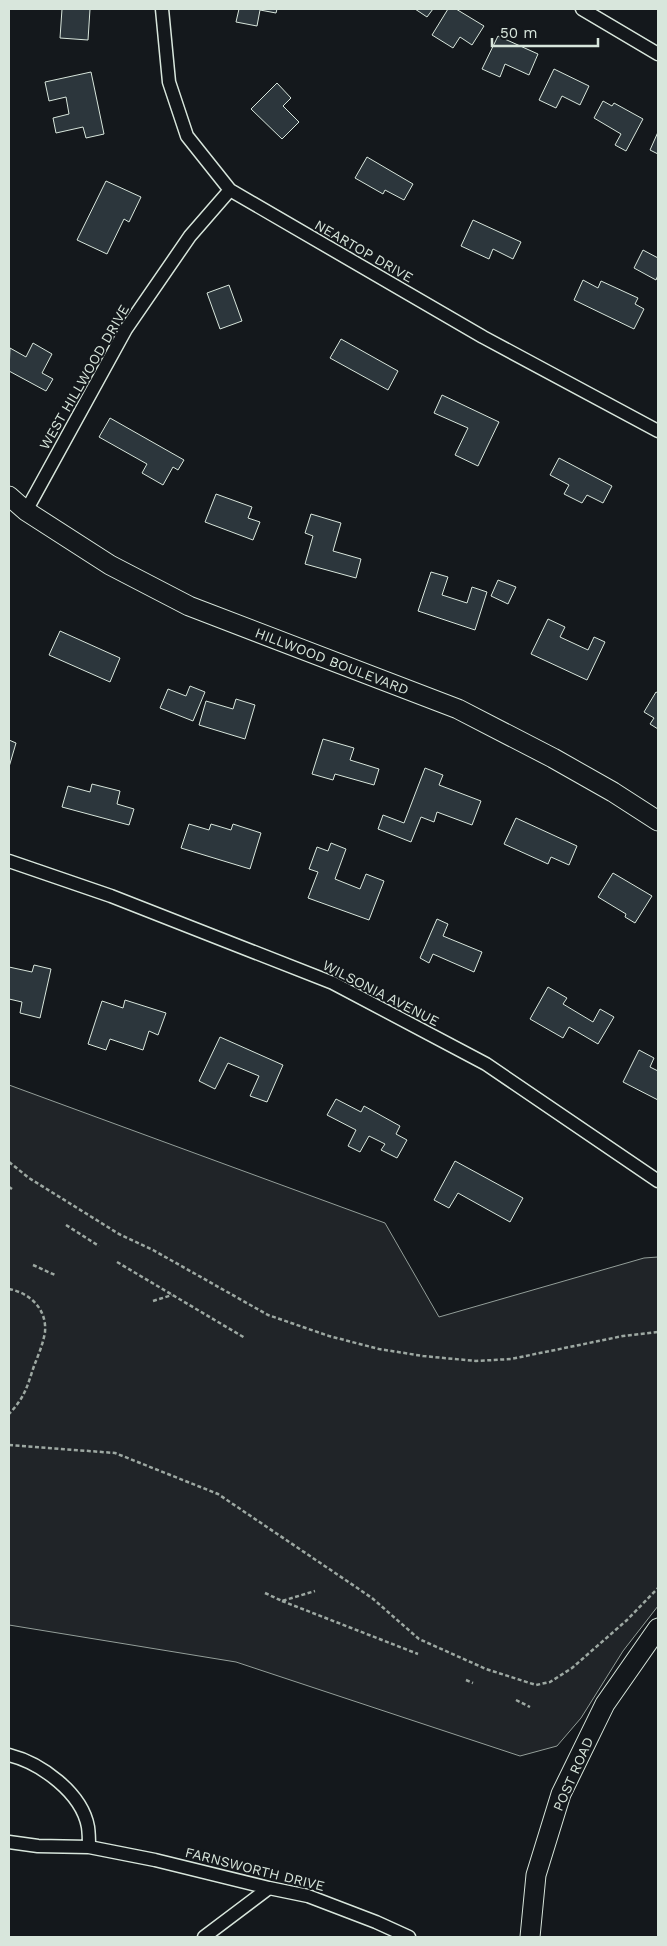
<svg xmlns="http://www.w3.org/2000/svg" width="667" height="1946" font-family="'Work Sans',sans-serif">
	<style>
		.green { fill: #202428; stroke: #939e99 }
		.building { fill: #2c363c; stroke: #d8e6dc }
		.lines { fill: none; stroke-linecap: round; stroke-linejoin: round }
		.street-casing { stroke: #d8e6dc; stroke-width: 15 }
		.secondary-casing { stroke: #d8e6dc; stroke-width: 21 }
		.path { stroke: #9da8a2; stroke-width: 2.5; stroke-dasharray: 4 2.5; stroke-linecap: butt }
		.street { stroke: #14181c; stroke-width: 12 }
		.secondary { stroke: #14181c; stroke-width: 19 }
		.labels { text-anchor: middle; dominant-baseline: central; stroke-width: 4; stroke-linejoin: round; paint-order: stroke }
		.street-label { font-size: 14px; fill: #d8e6dc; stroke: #14181c }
	</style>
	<rect width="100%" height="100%" fill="#14181c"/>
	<path class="green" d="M9 1085 385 1223 439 1317 644 1258 658 1257V1606L623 1651 581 1718 557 1746 520 1756 236 1662 9 1625Z"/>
	<path class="building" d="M62 9H90L88 40 60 38Z
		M239 9H277L276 13 260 10 257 26 236 22Z
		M415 9H433L427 17Z
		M448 9H456L484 26 472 45 460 37 453 48 432 35Z
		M498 36 538 54 529 75 505 64 500 77 482 69Z
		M554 69 589 86 580 105 562 96 556 108 539 100Z
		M91 72 104 134 86 138 83 127 56 133 53 118 69 114 66 97 49 101 45 82Z
		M277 83 291 98 283 106 299 122 282 139 251 109Z
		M603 101 612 106 614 103 643 119 626 151 615 145 621 134 594 118Z
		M658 132V154L650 150Z
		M367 157 413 184 404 200 385 190 383 194 355 178Z
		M106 181 141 197 129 222 124 219 107 254 77 240Z
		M473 220 521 242 513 259 493 249 489 259 461 246Z
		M643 250 658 258V275L656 280 634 268Z
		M583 280 598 288 601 281 638 298 635 304 644 309 634 329 574 300Z
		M229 285 242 321 220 329 207 293Z
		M341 339 398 371 388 390 330 358Z
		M33 343 52 354 42 373 53 379 46 391 9 371 10 348 26 357Z
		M442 395 499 422 478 466 455 455 468 428 434 413Z
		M110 418 184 460 178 470 173 467 163 485 142 473 147 464 99 437Z
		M559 458 612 486 603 503 587 495 582 503 564 494 569 485 550 475Z
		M216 494 252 507 248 518 260 522 253 540 205 522Z
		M311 514 341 523 333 551 361 559 356 578 305 564 313 536 305 533Z
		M431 572 448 577 442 595 467 603 472 587 487 592 475 630 418 611Z
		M498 580 516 587 508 604 491 596Z
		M548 619 565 627 560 637 588 650 594 637 605 642 587 680 531 654Z
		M60 631 120 658 110 682 49 655Z
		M190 686 205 692 193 721 160 708 168 689 186 696Z
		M656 692 658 693V729L650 724 654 718 644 712Z
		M236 699 255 705 245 739 199 725 206 701 233 709Z
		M323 739 354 748 350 760 379 769 374 785 335 774 333 780 312 774Z
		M9 740 16 743 9 767Z
		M425 768 443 775 439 785 481 801 472 825 437 812 434 822 421 817 411 842 378 829 383 815 404 823Z
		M92 784 120 791 117 804 134 809 129 825 62 807 68 786 90 792Z
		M516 818 577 846 569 865 551 857 548 864 504 844Z
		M189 824 209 830 211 824 231 830 233 824 261 833 250 869 181 848Z
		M331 843 346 849 335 879 360 889 366 874 384 881 369 920 308 898 318 872 309 869 317 847 328 851Z
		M613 873 652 896 635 923 625 917 626 914 598 897Z
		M437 919 448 924 443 936 482 952 474 972 433 954 429 963 420 958Z
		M34 965 51 969 40 1018 20 1013 22 1002 9 999V967L32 972Z
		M548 987 567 998 563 1004 593 1022 600 1009 614 1017 598 1044 569 1027 563 1038 530 1019Z
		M125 1000 166 1013 158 1035 149 1031 143 1050 110 1039 106 1050 88 1044 102 1001 123 1008Z
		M220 1037 283 1065 267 1102 250 1096 259 1076 228 1063 215 1089 199 1081Z
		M639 1050 654 1058 650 1067 658 1071V1100L623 1082Z
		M336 1099 361 1112 364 1106 400 1126 396 1134 407 1140 397 1158 381 1150 385 1144 369 1136 360 1152 348 1146 356 1130 327 1115Z
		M455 1161 523 1198 510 1222 458 1193 449 1208 434 1200Z"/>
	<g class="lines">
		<defs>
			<path id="street" d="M162 9 169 82 187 136 230 190 483 337 658 431
				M582 9 658 54
				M19 508 26 511 126 329 190 236 230 190
				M9 861 111 896 333 983 486 1064 658 1181
				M9 1755C41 1763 82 1793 88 1827 89 1834 89 1841 89 1847
				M9 1842 38 1846 89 1847 155 1860 269 1888 308 1896 376 1922 409 1937
				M204 1937 269 1888"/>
			<path id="secondary" d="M9 496 26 511 110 565 189 606 458 709 553 758 613 792 658 821
				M530 1937 536 1875 561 1794 605 1704 658 1628"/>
		</defs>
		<use href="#street" class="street-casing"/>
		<use href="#secondary" class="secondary-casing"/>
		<path class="path" d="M9 1162 29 1178 119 1234 153 1250 268 1315 329 1336 379 1349 423 1356 476 1361 511 1359 623 1336 658 1332
			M9 1187 12 1189
			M66 1225 99 1246
			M117 1262 245 1338
			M33 1265 55 1275
			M9 1289C30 1293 47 1309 45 1332 43 1344 38 1356 34 1366 27 1387 25 1397 9 1414
			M153 1301 172 1295
			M9 1445 115 1453 218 1494 347 1581 372 1598 419 1639 486 1669 536 1685 550 1682 572 1668 627 1620 658 1588
			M265 1593 282 1601 315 1591
			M282 1601 418 1654
			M466 1680 473 1683
			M516 1700 530 1707"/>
		<use href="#street" class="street"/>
		<use href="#secondary" class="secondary"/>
	</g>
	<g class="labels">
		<g class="street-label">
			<text transform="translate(364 251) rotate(30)">NEARTOP DRIVE</text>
			<text transform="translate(84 377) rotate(-60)">WEST HILLWOOD DRIVE</text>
			<text transform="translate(332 661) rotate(21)">HILLWOOD BOULEVARD</text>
			<text transform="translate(381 993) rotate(27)">WILSONIA AVENUE</text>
			<text transform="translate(573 1774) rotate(-66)">POST ROAD</text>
			<text transform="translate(255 1869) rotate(14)">FARNSWORTH DRIVE</text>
		</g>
	</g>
	<rect width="667" height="1946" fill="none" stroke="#d8e6dc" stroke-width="20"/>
	<path d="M492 38v8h106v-8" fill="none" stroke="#d8e6dc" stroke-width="2.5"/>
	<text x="500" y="38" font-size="15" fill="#d8e6dc" stroke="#14181c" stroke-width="4" paint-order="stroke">50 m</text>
</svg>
